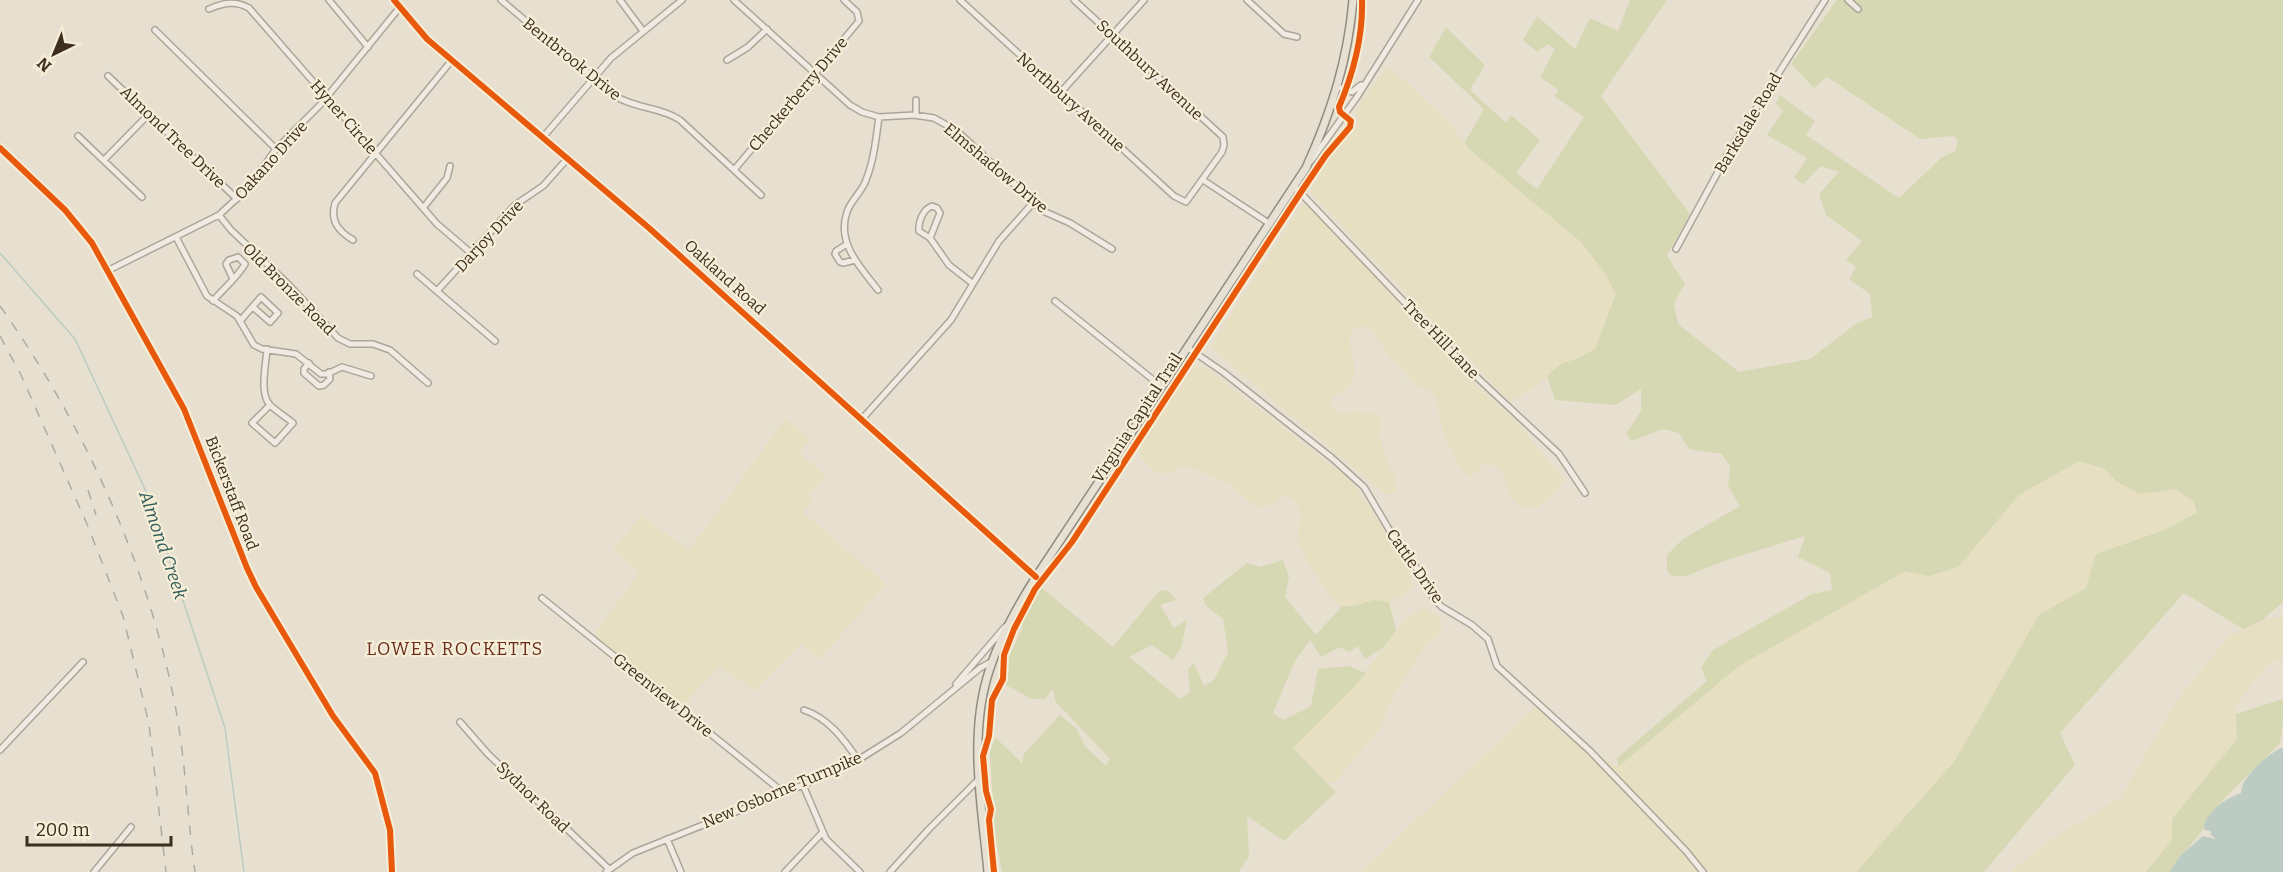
<svg xmlns="http://www.w3.org/2000/svg" width="2283" height="872" font-family="Bitter,serif">
	<style>
		.farmland { fill: #e6dfc2 }
		.green { fill: #d6d7b3 }
		.water { fill: #bcccc2 }
		.lines { fill: none; stroke-linecap: round; stroke-linejoin: round }
		.stream { stroke: #bcccc2; stroke-width: 1.5 }
		.minor-casing { stroke: #ada599; stroke-width: 8 }
		.major-casing { stroke: #928b80; stroke-width: 10 }
		.minor { stroke: #efebe3; stroke-width: 5 }
		.major { stroke: #e6e1d4; stroke-width: 7 }
		.rail { stroke: #afaaa2; stroke-width: 1.5; stroke-dasharray: 10 10; stroke-linecap: butt }
		.cycleway-casing { stroke: #f7eed8; stroke-width: 10 }
		.cycleway { stroke: #e8590c; stroke-width: 6 }
		.labels { text-anchor: middle; dominant-baseline: central; stroke-width: 4.5; stroke-linejoin: round; paint-order: stroke }
		.street-label { font-size: 16px; fill: #3d2e20; stroke: #f7eed8 }
		.water-label { font-size: 18px; font-style: italic; fill: #2f5d5a; stroke: #f7eed8 }
		.neighbourhood-label { font-size: 18px; letter-spacing: 1.5px; fill: #6b2e1e; stroke: #f7eed8 }
	</style>
	<rect width="100%" height="100%" fill="#e7e0d1"/>
	<path class="farmland" d="M1386 67 1407 82 1450 123 1468 148 1581 242 1604 272 1616 294 1595 349 1581 357 1561 364 1534 388 1510 402 1310 192 1330 157 1358 124 1356 110Z
		M1302 204 1314 211 1397 301 1413 323 1441 348 1478 387 1517 422 1564 480 1549 499 1535 509 1520 507 1508 494 1502 471 1486 462 1470 478 1458 466 1443 433 1436 397 1431 392 1417 386 1390 358 1373 332 1364 326 1354 329 1349 337 1355 370 1351 385 1330 400 1333 408 1343 413 1356 411 1374 413 1382 420 1380 435 1386 460 1396 477V492L1386 495 1210 347Z
		M1195 365 1206 368 1352 481 1408 565 1413 586 1404 595 1389 602 1373 600 1355 606H1342L1329 597 1297 543 1300 518 1298 504 1284 495 1270 506 1260 508 1248 501 1230 485 1191 467 1181 466 1170 473H1157L1141 459 1139 445Z
		M786 418 810 440 800 453 826 476 808 496 813 500 803 512 886 584 820 659 801 644 755 691 719 666 683 706 594 635 639 572 613 550 641 515 689 550Z
		M2079 461 2105 469 2116 481 2154 491 2176 489 2194 502 2197 513 2162 531 2096 554 2086 588 2039 615 1954 762 1856 872H1361L1535 707 1562 733 1618 767 1739 666 1905 570 1929 576 1958 567 2019 495Z
		M1424 607 1436 615 1443 624 1439 635 1427 643 1393 697 1380 729 1336 781 1328 783 1293 748 1357 684 1403 620Z
		M2269 618H2283V658L2267 665 2236 705 2237 739 2172 819V840L2146 872H2010L2050 840 2120 798 2177 700 2229 636Z"/>
	<path class="green" d="M1630 0H1667L1601 96 1690 214 1667 256 1685 284 1674 303 1678 324 1739 372 1810 359 1857 323 1872 317 1870 294 1849 279 1856 267 1846 260 1862 241 1826 215 1819 194 1839 172 1821 166 1803 184 1794 178 1807 158 1767 135 1783 111 1776 103 1780 95 1815 121 1806 135 1899 198 1941 158 1955 151 1958 141 1954 136 1920 139 1827 77 1814 88 1791 64 1837 0H2283V602L2261 621 2243 629 2184 593 2060 733 2075 765 1984 872H1856L1954 762 2039 615 2086 588 2096 554 2162 531 2197 513 2194 502 2176 489 2139 494 2116 481 2105 469 2079 461 2019 495 1958 567 1929 576 1905 571 1739 666 1618 767 1617 758 1707 681 1701 668 1713 650 1812 594 1832 590 1830 573 1798 557 1805 536 1727 560 1686 576H1672L1667 571V555L1683 539 1740 506 1728 486 1730 467 1722 454 1689 449 1679 433 1663 429 1632 441 1626 434 1641 411V389L1616 405 1555 400 1547 376 1561 364 1581 357 1595 349 1616 294 1604 272 1581 242 1468 148 1465 142 1484 109 1429 57 1446 27 1485 65 1470 90 1506 123 1511 115 1540 140 1516 173 1537 189 1584 117 1554 96 1559 90 1540 77 1555 49 1548 44 1537 52 1523 40 1537 16 1575 49 1590 18 1618 31Z
		M1283 560 1289 577 1285 597 1316 635 1342 606H1355L1373 600 1389 602 1396 630 1384 647 1365 659 1358 646 1349 652 1340 647 1321 657 1310 640 1295 661 1273 713 1283 720 1311 706 1318 669 1348 666 1366 673 1357 684 1293 748 1336 792 1284 841 1247 816 1249 856 1239 872H1002L995 836 990 753 995 737 1022 763 1024 754 1060 715 1076 728 1085 746 1106 766 1110 759 1055 701 1054 691 1051 690 1045 699H1032L1006 685 1008 675 1006 663 1022 629V620L1042 588 1113 647 1160 590 1169 591 1176 600 1160 605 1174 628 1187 620 1181 648 1173 660 1152 645 1129 657 1180 699 1190 692 1188 669 1194 663 1204 686 1214 680 1228 652 1223 619 1206 606 1203 598 1247 563 1260 567Z
		M2283 699V722L2280 743 2214 809 2203 830 2169 872H2146L2172 840V819L2237 739 2236 714Z"/>
	<path class="water" d="M2281 748 2283 749V872H2169L2180 856 2203 836 2216 839 2211 835V831L2205 830 2204 826C2210 808 2224 800 2241 793 2241 777 2267 755 2281 748Z"/>
	<g class="lines">
		<path class="stream" d="M0 253 75 339 150 500 225 728 244 872"/>
		<defs>
			<path id="minor" d="M329 0 368 47
				M394 0 427 39 649 228 1036 577
				M501 0 615 96C636 109 661 107 680 120L761 195
				M620 0 643 31
				M734 0 850 105 862 112 879 117 914 115 934 118 957 131 1043 211 1070 223 1112 249
				M960 0 1174 196 1186 202 1222 152 1224 145 1223 137 1074 0
				M1247 0 1284 34 1297 37
				M1848 0 1858 9
				M209 9C223 3 235 0 249 8L437 224 471 253
				M155 30 276 149
				M727 60 748 47 767 29
				M108 76 237 199
				M1338 87 1352 92 1361 85
				M1061 92 1144 0
				M916 100V115
				M78 136 142 197
				M544 136 611 58 682 0
				M0 148 65 210 92 243 184 409 247 568 256 587 333 716 375 773 390 830 392 872
				M104 160 149 114
				M1311 161 1357 97 1418 0
				M734 170 859 21 857 12 844 0
				M1203 180 1270 224
				M1294 186 1467 368 1559 454 1585 493
				M423 208 447 178 450 166
				M219 215 231 230 289 285 338 338 350 344H373L390 350 428 383
				M176 237 207 296 237 316 254 345 262 349 296 354 321 374H327L342 367 371 376
				M930 238 940 213 937 208 932 206C923 209 918 222 919 231L930 238 949 265 972 283
				M353 240C338 231 330 221 335 203L452 60
				M847 244 836 251 835 254 840 262 843 263 855 260
				M1676 249 1731 148 1825 0
				M107 271 219 215 248 188 276 149 321 104 400 7
				M417 274 495 341
				M878 290C861 268 836 243 847 212 851 200 862 192 866 180 874 160 876 138 879 117
				M437 291 515 205 543 186 568 158
				M213 301C223 289 237 278 245 264L238 257 229 260 226 264 233 279
				M1055 301 1162 387
				M240 321 261 297 278 313 270 322 253 307
				M1188 348 1223 372 1332 458 1364 487 1390 531 1420 573 1434 599 1442 607 1472 625 1488 639 1497 666 1590 751 1686 851 1703 872
				M267 349C266 365 259 393 270 405 276 411 286 417 293 423L275 443 252 423 270 405
				M309 363 304 369V373L319 386 324 385 330 379 329 372
				M862 419 951 320 999 241 1033 203
				M542 598 784 793
				M956 684 1005 627
				M804 710C828 718 844 739 858 760
				M460 722 488 754 609 869
				M0 750 83 662
				M803 785 826 839 860 872
				M667 839 681 872
				M94 872 131 827
				M606 872 633 853 803 785 858 760 901 733 980 668 993 661
				M785 872 822 833
				M890 872 929 829 979 779"/>
			<path id="major" d="M988 872C982 806 968 736 989 671 1000 637 1017 607 1036 577L1306 168C1331 113 1348 60 1353 0"/>
		</defs>
		<use href="#minor" class="minor-casing"/>
		<use href="#major" class="major-casing"/>
		<use href="#minor" class="minor"/>
		<use href="#major" class="major"/>
		<path class="rail" d="M0 306C83 423 148 564 175 705 186 761 187 817 195 872
			M0 336 21 375 87 524 123 616 149 724 166 872
			M88 490 96 515"/>
		<defs>
			<path id="cycleway" d="M394 0 427 39 649 228 1036 577
				M0 148 65 210 92 243 184 409 247 568 256 587 333 716 375 773 390 830 392 872
				M994 872 989 820 991 809 986 791 983 756 989 736 992 700 1003 679 1004 655 1014 629 1035 589 1072 542 1301 192 1326 155 1350 127 1351 121 1340 112 1339 107C1353 74 1363 35 1362 0"/>
		</defs>
		<use href="#cycleway" class="cycleway-casing"/>
		<use href="#cycleway" class="cycleway"/>
	</g>
	<g class="labels">
		<g class="street-label">
			<text transform="translate(572 59) rotate(39)">Bentbrook Drive</text>
			<text transform="translate(1150 70) rotate(43)">Southbury Avenue</text>
			<text transform="translate(798 94) rotate(-50)">Checkerberry Drive</text>
			<text transform="translate(1071 102) rotate(42)">Northbury Avenue</text>
			<text transform="translate(344 117) rotate(49)">Hyner Circle</text>
			<text transform="translate(1748 123) rotate(-59)">Barksdale Road</text>
			<text transform="translate(173 137) rotate(44)">Almond Tree Drive</text>
			<text transform="translate(271 160) rotate(-48)">Oakano Drive</text>
			<text transform="translate(996 168) rotate(40)">Elmshadow Drive</text>
			<text transform="translate(489 236) rotate(-47)">Darjoy Drive</text>
			<text transform="translate(725 277) rotate(42)">Oakland Road</text>
			<text transform="translate(289 289) rotate(45)">Old Bronze Road</text>
			<text transform="translate(1441 339) rotate(46)">Tree Hill Lane</text>
			<text transform="translate(1137 418) rotate(-57)">Virginia Capital Trail</text>
			<text transform="translate(232 493) rotate(69)">Bickerstaff Road</text>
			<text transform="translate(1415 566) rotate(55)">Cattle Drive</text>
			<text transform="translate(663 695) rotate(39)">Greenview Drive</text>
			<text transform="translate(782 790) rotate(-23)">New Osborne Turnpike</text>
			<text transform="translate(533 797) rotate(44)">Sydnor Road</text>
		</g>
		<g class="water-label">
			<text transform="translate(163 545) rotate(71)">Almond Creek</text>
		</g>
		<g class="neighbourhood-label">
			<text x="455" y="649">LOWER ROCKETTS</text>
		</g>
	</g>
	<g transform="translate(54 54) rotate(223)" stroke="#f7eed8" stroke-width="4.5" paint-order="stroke">
	<path d="M0-4.5L10 22L0 15L-10 22Z" fill="#3d2e20"/>
	<text y="-9" font-size="16" font-weight="bold" text-anchor="middle" fill="#3d2e20">N</text>
	</g>
	<path d="M27 836v9h144v-9" fill="none" stroke="#3d2e20" stroke-width="3"/>
	<text x="36" y="836" font-size="18" fill="#3d2e20" stroke="#f7eed8" stroke-width="4.5" paint-order="stroke">200 m</text>
</svg>
